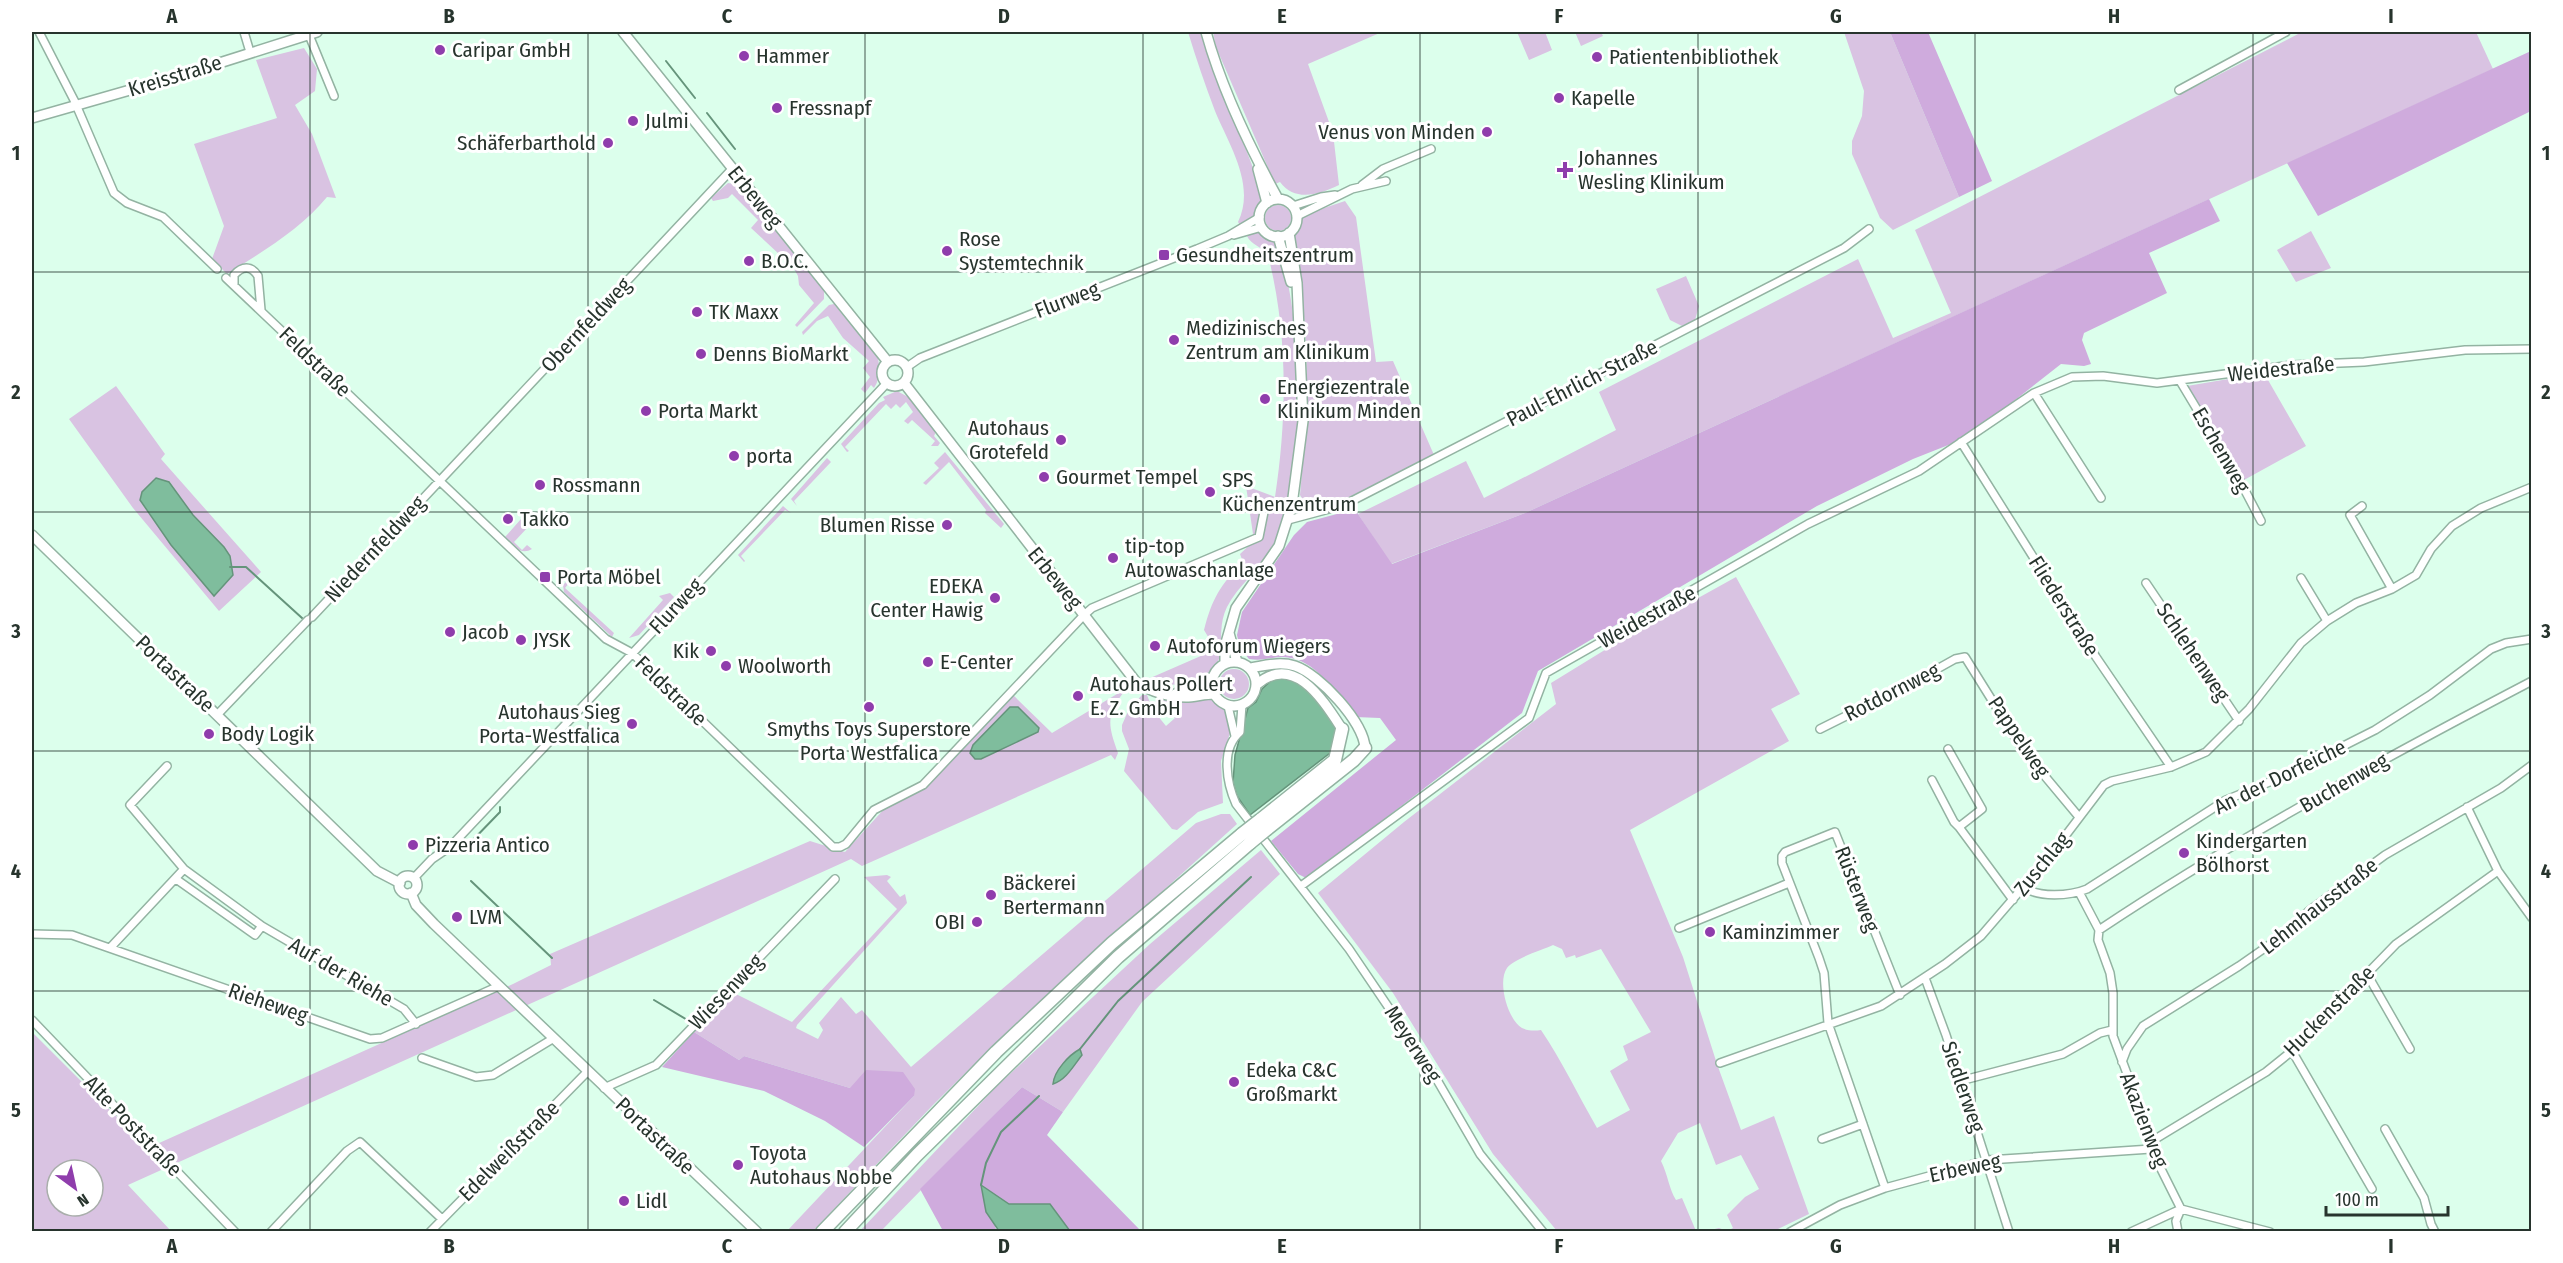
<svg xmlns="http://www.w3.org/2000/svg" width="2563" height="1263" font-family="'Fira Sans Condensed',sans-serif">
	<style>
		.green { fill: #d9c3e2; fill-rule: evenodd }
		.forest { fill: #cfabdd }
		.water { fill: #7fbd9d; stroke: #65947b; stroke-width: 1.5 }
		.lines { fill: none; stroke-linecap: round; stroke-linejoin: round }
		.stream { stroke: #65947b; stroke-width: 2 }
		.street-casing { stroke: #93b3a2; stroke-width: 10 }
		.secondary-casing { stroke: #93b3a2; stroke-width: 12 }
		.highway-casing { stroke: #93b3a2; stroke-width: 15 }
		.street { stroke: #fff; stroke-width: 7 }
		.secondary { stroke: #fff; stroke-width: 9 }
		.highway { stroke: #fff; stroke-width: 12 }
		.highway-bridge-casing { stroke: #93b3a2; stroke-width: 15; stroke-linecap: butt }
		.highway-bridge { stroke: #fff; stroke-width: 12 }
		.grid { fill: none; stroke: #27342d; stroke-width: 1.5; stroke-opacity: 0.55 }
		.poi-dot { fill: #8f3dac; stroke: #fff; stroke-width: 2 }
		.labels { text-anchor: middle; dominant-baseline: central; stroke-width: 6; stroke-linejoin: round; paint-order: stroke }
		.poi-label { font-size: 21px; fill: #27342d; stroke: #fff; text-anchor: start }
		.street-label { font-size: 21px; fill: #27342d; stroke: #fff }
		.neatline { fill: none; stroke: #27342d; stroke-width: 2 }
		.grid-label { font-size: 20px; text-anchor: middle; font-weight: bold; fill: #27342d }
	</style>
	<rect width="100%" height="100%" fill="#dcffec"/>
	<path class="green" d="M1188 32H1201L1260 186C1263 208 1259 214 1240 225L1238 222C1256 185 1229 145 1215 111 1205 85 1196 58 1188 32Z
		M1213 32H1382L1308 64 1333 133 1339 185C1318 195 1295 202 1280 182L1275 184 1216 47Z
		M1517 32H1545L1552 50 1529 60Z
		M1575 32H1601L1603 36 1581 46Z
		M1844 32H1890L1959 197 1893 230 1880 218 1852 154V141L1862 116 1864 91Z
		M2302 32H2476L2493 69 1525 513 1391 564 1358 514 1466 461 1484 498 1616 430 1599 392 1858 259 1893 338 1951 313 1915 230Z
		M304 48 317 69 315 91 295 105 312 134 336 198 327 197C301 229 262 252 227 274L212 259 224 226 194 144 277 118 256 60Z
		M728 183 734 184 742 193 748 196 824 290V299L797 327 795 325 814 303 799 285 798 276 793 267 751 228 758 220 732 194 728 198 713 201 711 198Z
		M1345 201 1356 217 1376 362 1393 361 1434 455 1331 506 1313 508 1306 506 1300 495C1307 419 1311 351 1299 275 1295 253 1288 232 1306 214Z
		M1265 218a13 13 0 1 1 26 0a13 13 0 1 1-26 0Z
		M2311 231 2331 268 2296 282 2277 250Z
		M1257 232 1273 239 1278 245C1303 317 1309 477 1274 545 1262 568 1239 584 1227 607 1219 623 1222 639 1220 656 1219 661 1216 663 1213 667 1196 690 1173 687 1148 679L1210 652V640L1204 630C1212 599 1220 585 1243 562L1240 554 1254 541 1246 486 1275 497C1287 418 1288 336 1269 259 1265 246 1251 246 1247 236Z
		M1686 276 1699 306 1695 320 1682 326 1670 320 1656 289Z
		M834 304 878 358C880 369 880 379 874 388L871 385 865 393 861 389 870 377 863 368 869 361 843 338 828 316 817 321 803 335 802 332 829 305Z
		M2264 373 2306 446 2244 480 2187 386Z
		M116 386 165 454 161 459 261 572 219 611 133 508 69 419ZM156 478 170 482 193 515 224 547 230 556 233 575 214 596 171 545 140 501 142 492Z
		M897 391 910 398 936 432 934 436 940 443 938 446H931L935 441 912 420 908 424 904 421 913 412 906 402 900 408 896 404 891 409 886 404 845 447 849 451 847 452 841 444 879 403 885 400 883 397Z
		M945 452 1004 524 1001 528 985 513 986 510 949 462 926 485 923 483 939 468 934 463Z
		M827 458 831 462 794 501 797 506 791 499Z
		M783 506 791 513 785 510 741 556 745 561 744 562 738 555Z
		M521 519 529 526 514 542 522 550 527 545 532 549C520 556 514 545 505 537Z
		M1736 577 1800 694 1771 709 1789 741 1630 830 1683 957 1717 1064 1741 1130 1774 1116 1809 1214 1774 1231H1706L1719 1228 1727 1231 1733 1228 1727 1215 1745 1197 1759 1189 1741 1155 1716 1165 1700 1123 1678 1133 1661 1161C1668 1175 1669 1189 1676 1200L1682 1198 1696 1231H1557L1493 1154 1393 993 1318 893 1404 822 1556 704 1551 683 1608 648ZM1553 945 1562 949 1566 958 1575 955 1576 958 1601 949 1651 1032 1623 1046 1628 1060 1610 1071 1630 1110 1597 1128C1578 1095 1562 1061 1541 1030 1535 1031 1528 1031 1522 1028 1508 1020 1497 982 1507 968 1513 959 1542 950 1553 945Z
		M567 581 569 583 565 588 614 633 612 637 564 592 563 585Z
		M670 593 674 597 639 635 629 638 663 600 659 596Z
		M1219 684a15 15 0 1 1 30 0a15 15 0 1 1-30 0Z
		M1127 688C1106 714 1107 723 1118 753L1115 760 1111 755 862 866 851 859 128 1185 171 1231H32V1032L148 1148 513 984 551 965 550 954 810 841 845 852 885 808 925 786 1011 693 1052 733ZM57 1170H93V1206H57Z
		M1142 695H1147L1153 710 1166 726 1175 718 1160 700 1210 699 1226 711 1231 730 1221 761 1223 803 1198 812 1177 830 1172 829 1124 771 1129 749 1122 731V725L1129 709Z
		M1221 814H1230L1237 824 1012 1027 933 1105 813 1231H787L914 1096 850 1088 744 1056 739 1060 694 1032 732 992 792 1022 897 909 864 877 887 875 891 877 887 881 900 897 905 894 907 903 797 1025 796 1028 818 1039 823 1030 819 1023 841 997 856 1014 862 1010 911 1067 1196 823Z
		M1261 850 1280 874 1142 1002 1063 1112 1022 1087 881 1231 859 1232 996 1087 1150 944Z"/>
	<path class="forest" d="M1890 32H1928L1992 181 1959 197Z
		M2531 51V111L2318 216 2287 163Z
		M2209 199 2220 221 2149 253 2167 293 2084 333 2082 340 2091 364 2084 366 2061 364 1996 415 1956 442 1913 459 1817 506 1538 671 1522 713 1313 874 1306 878 1298 874 1271 841 1396 740 1380 718 1355 717C1336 694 1315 656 1281 657 1268 658 1262 661 1249 659L1240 648 1237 635 1242 612 1294 535 1307 522 1348 511H1356L1392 564 1525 513Z
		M694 1032 739 1060 744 1056 850 1088 866 1070 903 1072 915 1089 914 1096 864 1147 825 1121 764 1091 662 1067Z
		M1022 1087 1063 1112 1047 1135 1141 1231H1070L1050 1204H1009L981 1185 996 1229 999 1231H943L920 1189Z"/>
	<path class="water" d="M156 478 169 482 193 515 224 547 230 556 233 575 214 596 171 545 140 500 142 492Z
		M1274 678C1281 678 1287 678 1293 681 1306 686 1335 717 1337 731 1338 739 1335 747 1330 753L1250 815 1237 796 1233 783 1235 755 1248 708 1256 702 1262 689Z
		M1010 707H1018L1039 728 1038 732 981 759H975L970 753 973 745Z
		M1080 1049 1082 1055C1074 1065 1066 1080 1053 1084 1054 1071 1069 1055 1080 1049Z
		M981 1185 1009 1204H1050L1070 1231H999L986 1212Z"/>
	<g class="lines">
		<path class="stream" d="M666 61 695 98
			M707 113 735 149
			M230 567H246L302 618
			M467 846 500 812V807
			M471 881 552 958
			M654 1000 689 1021
			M1080 1049 1118 1001 1251 877
			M981 1185 986 1163 1001 1132 1039 1096"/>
		<defs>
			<path id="street" d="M39 32 74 100 114 193 127 203 163 217 217 269
				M244 32 250 52
				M309 35 334 96
				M2179 90 2286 32
				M1362 185 1383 169 1431 149
				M1293 206 1321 197 1335 195
				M1297 216 1352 189 1386 181
				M1234 235 1262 227
				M226 278 606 639 632 653 833 847H840L846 844 874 810 923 785 1084 615 1092 608 1259 537 1264 512 1261 505
				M234 285V275C242 266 251 265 258 276L261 310
				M907 367 920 358 1197 249 1228 236 1260 217
				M2180 381 2240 481 2261 521
				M2034 393 2101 498
				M1961 442 2096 657 2171 767
				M2362 506 2350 515 2392 589
				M1288 520 1344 505 1844 248 1869 229
				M2301 578 2327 621
				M2146 583 2239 721
				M312 617 733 168
				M1242 705 1240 732C1220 749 1227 784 1236 804L1349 949 1433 1073 1480 1154 1543 1232
				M1228 706 1235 736
				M217 715 308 620
				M1820 729 1912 683 1955 659 1965 657 2023 750 2079 817
				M1948 749 1982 809 1959 827 2013 900
				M167 766 130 805 184 869
				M1932 780 1954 822 1959 827
				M2467 807 2498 871 2532 918
				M414 878 432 859 451 846 887 383
				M176 879 255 935 262 926
				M1301 886 1529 718 1546 673 1808 524 1919 471 2034 393 2072 377 2103 376 2157 383 2293 365 2364 362 2465 350 2532 349
				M2024 887C2038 898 2070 896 2087 889L2226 800 2284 776 2375 730 2430 695 2491 649 2506 643 2532 639
				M2079 892 2099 930 2098 940 2110 973 2113 993V1036L2152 1141 2151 1149 2181 1209
				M1679 928 1789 883
				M2099 930C2237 838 2385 758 2532 681
				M32 934 72 935 370 1039 382 1038 499 986
				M110 948 184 869 262 926 404 1009 416 1024
				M2367 974 2410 1049
				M1925 978 1946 1035 2009 1232
				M32 1020 235 1232
				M2292 1051 2372 1189
				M422 1058 476 1077 493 1075 554 1038
				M2122 1062 2127 1049 2143 1026 2239 966 2282 936 2310 910 2385 855 2501 788 2532 765
				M1720 1063 1881 1006 1945 964 1981 936 2050 856 2104 785 2112 781 2171 767 2206 752 2249 709 2301 643 2327 621 2356 603 2392 589 2416 575 2431 549 2452 526 2481 508 2532 487
				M1960 1081 2063 1054 2100 1033 2112 1030
				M604 1088 656 1065 835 879
				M2385 1129 2424 1198 2431 1224 2435 1232
				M1822 1139 1863 1124
				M2152 1141 2266 1072 2292 1051 2396 944 2498 871
				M1885 1188 1828 1023 1824 973 1819 958 1782 863V856L1785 852 1835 832 1900 995
				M2181 1209 2270 1232
				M271 1232 347 1151 360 1142 442 1219
				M430 1232 588 1071
				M1790 1232 1840 1205 1885 1188 1988 1160 2151 1149
				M2131 1232 2181 1209
				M2178 1232 2176 1221 2181 1209"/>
			<path id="secondary" d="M623 32 888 362
				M1206 32C1222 90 1249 146 1278 199
				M32 118 172 78 317 32
				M1258 169 1267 203
				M1259 218a19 19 0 1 1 38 0a19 19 0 1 1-38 0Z
				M1278 236 1291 282
				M882 373a13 13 0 1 1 26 0a13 13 0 1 1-26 0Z
				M904 383 1136 682C1150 691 1168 697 1186 697 1195 697 1204 694 1214 694
				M32 535 377 871 400 883
				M1229 633 1237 662
				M1212 684a22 22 0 1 1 44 0a22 22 0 1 1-44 0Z
				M1225 664V646L1236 608 1279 546 1292 505 1303 421 1297 283 1289 233
				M1249 668C1264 666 1279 661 1295 666 1319 674 1364 722 1365 748
				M1256 685C1294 652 1323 700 1342 729
				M1175 694 1213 677
				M399 885a9 9 0 1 1 18 0a9 9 0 1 1-18 0Z
				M411 893 416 905 434 924 757 1232"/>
			<path id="highway" d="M1260 820 1335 760 1342 729
				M1267 829 1354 760 1365 748
				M822 1232 996 1052 1112 943 1242 834
				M845 1232 917 1155 1118 957 1250 843"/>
		</defs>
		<use href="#street" class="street-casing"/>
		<use href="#secondary" class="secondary-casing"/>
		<use href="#highway" class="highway-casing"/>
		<use href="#street" class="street"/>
		<use href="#secondary" class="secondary"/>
		<use href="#highway" class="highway"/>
		<defs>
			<path id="highway-bridge" d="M1242 834 1260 820
				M1250 843 1267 829"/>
		</defs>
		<use href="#highway-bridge" class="highway-bridge-casing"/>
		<use href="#highway-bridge" class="highway-bridge"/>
	</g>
	<path class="grid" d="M310 32V1232M588 32V1232M865 32V1232M1143 32V1232M1420 32V1232M1698 32V1232M1975 32V1232M2253 32V1232M32 272H2532M32 512H2532M32 751H2532M32 991H2532"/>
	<g class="poi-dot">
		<circle cx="440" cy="50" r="6"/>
		<circle cx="744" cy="56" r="6"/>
		<circle cx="1597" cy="57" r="6"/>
		<circle cx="1559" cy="98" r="6"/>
		<circle cx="777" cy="108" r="6"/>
		<circle cx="633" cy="121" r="6"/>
		<circle cx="1487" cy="132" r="6"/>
		<circle cx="608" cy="143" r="6"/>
		<path d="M1562 161h6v6h6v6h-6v6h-6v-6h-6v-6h6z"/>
		<circle cx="947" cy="251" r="6"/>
		<rect x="1158" y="249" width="12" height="12" rx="3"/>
		<circle cx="749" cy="261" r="6"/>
		<circle cx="697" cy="312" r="6"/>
		<circle cx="1174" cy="340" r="6"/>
		<circle cx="701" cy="354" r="6"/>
		<circle cx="1265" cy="399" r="6"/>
		<circle cx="646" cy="411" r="6"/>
		<circle cx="1061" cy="440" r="6"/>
		<circle cx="734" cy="456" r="6"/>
		<circle cx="1044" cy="477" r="6"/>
		<circle cx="540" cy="485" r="6"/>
		<circle cx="1210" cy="492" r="6"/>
		<circle cx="508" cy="519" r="6"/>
		<circle cx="947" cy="525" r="6"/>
		<circle cx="1113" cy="558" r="6"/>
		<rect x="539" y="571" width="12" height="12" rx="3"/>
		<circle cx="995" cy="598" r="6"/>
		<circle cx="450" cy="632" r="6"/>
		<circle cx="521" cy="640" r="6"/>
		<circle cx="1155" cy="646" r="6"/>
		<circle cx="711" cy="651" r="6"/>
		<circle cx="928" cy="662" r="6"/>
		<circle cx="726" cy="666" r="6"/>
		<circle cx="1078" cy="696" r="6"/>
		<circle cx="869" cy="707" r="6"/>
		<circle cx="632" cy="724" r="6"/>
		<circle cx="209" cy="734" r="6"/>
		<circle cx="413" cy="845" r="6"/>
		<circle cx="2184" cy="853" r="6"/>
		<circle cx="991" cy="895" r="6"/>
		<circle cx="457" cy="917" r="6"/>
		<circle cx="977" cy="922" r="6"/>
		<circle cx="1710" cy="932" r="6"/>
		<circle cx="1234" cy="1082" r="6"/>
		<circle cx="738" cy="1165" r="6"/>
		<circle cx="624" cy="1201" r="6"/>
	</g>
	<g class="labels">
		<g class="poi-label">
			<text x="452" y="50">Caripar GmbH</text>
			<text x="756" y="56">Hammer</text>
			<text x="1609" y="57">Patientenbibliothek</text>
			<text x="1571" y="98">Kapelle</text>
			<text x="789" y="108">Fressnapf</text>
			<text x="645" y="121">Julmi</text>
			<text x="1475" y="132" text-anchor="end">Venus von Minden</text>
			<text x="596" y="143" text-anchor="end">Schäferbarthold</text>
			<text x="1578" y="158">Johannes<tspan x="1578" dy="24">Wesling Klinikum</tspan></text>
			<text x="959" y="239">Rose<tspan x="959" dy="24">Systemtechnik</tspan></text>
			<text x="1176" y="255">Gesundheitszentrum</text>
			<text x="761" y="261">B.O.C.</text>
			<text x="709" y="312">TK Maxx</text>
			<text x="1186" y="328">Medizinisches<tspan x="1186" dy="24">Zentrum am Klinikum</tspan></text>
			<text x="713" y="354">Denns BioMarkt</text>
			<text x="1277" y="387">Energiezentrale<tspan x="1277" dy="24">Klinikum Minden</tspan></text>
			<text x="658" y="411">Porta Markt</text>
			<text x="1049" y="428" text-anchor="end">Autohaus<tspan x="1049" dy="24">Grotefeld</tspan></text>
			<text x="746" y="456">porta</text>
			<text x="1056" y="477">Gourmet Tempel</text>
			<text x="1222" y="480">SPS<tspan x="1222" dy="24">Küchenzentrum</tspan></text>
			<text x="552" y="485">Rossmann</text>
			<text x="520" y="519">Takko</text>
			<text x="935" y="525" text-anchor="end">Blumen Risse</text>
			<text x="1125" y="546">tip-top<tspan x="1125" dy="24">Autowaschanlage</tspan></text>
			<text x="557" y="577">Porta Möbel</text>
			<text x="983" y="586" text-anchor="end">EDEKA<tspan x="983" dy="24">Center Hawig</tspan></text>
			<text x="462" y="632">Jacob</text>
			<text x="533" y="640">JYSK</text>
			<text x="1167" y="646">Autoforum Wiegers</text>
			<text x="699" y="651" text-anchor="end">Kik</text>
			<text x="940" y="662">E-Center</text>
			<text x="738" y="666">Woolworth</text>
			<text x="1090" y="684">Autohaus Pollert<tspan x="1090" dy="24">E. Z. GmbH</tspan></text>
			<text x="620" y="712" text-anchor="end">Autohaus Sieg<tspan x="620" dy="24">Porta-Westfalica</tspan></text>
			<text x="869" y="729" text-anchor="middle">Smyths Toys Superstore<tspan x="869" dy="24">Porta Westfalica</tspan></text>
			<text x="221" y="734">Body Logik</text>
			<text x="2196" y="841">Kindergarten<tspan x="2196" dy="24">Bölhorst</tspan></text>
			<text x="425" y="845">Pizzeria Antico</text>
			<text x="1003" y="883">Bäckerei<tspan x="1003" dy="24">Bertermann</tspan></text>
			<text x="469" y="917">LVM</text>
			<text x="965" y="922" text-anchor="end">OBI</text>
			<text x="1722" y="932">Kaminzimmer</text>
			<text x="1246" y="1070">Edeka C&amp;C<tspan x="1246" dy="24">Großmarkt</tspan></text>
			<text x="750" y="1153">Toyota<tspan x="750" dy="24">Autohaus Nobbe</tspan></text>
			<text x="636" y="1201">Lidl</text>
		</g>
		<g class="street-label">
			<text transform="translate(175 76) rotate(-17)">Kreisstraße</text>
			<text transform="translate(755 197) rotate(51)">Erbeweg</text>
			<text transform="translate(1067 300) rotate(-21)">Flurweg</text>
			<text transform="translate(586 325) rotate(-47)">Obernfeldweg</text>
			<text transform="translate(315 362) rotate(44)">Feldstraße</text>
			<text transform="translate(2281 369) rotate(-6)">Weidestraße</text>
			<text transform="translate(1582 383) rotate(-27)">Paul-Ehrlich-Straße</text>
			<text transform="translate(2221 450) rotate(60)">Eschenweg</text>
			<text transform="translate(375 549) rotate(-47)">Niedernfeldweg</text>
			<text transform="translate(1055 578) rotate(51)">Erbeweg</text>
			<text transform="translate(676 606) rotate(-47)">Flurweg</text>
			<text transform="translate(2064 606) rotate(58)">Fliederstraße</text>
			<text transform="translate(1647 617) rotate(-29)">Weidestraße</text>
			<text transform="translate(2193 652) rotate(56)">Schlehenweg</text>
			<text transform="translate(175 674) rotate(44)">Portastraße</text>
			<text transform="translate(671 691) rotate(44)">Feldstraße</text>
			<text transform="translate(1892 692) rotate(-27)">Rotdornweg</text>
			<text transform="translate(2019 737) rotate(56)">Pappelweg</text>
			<text transform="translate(2280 777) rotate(-26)">An der Dorfeiche</text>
			<text transform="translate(2344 783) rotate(-30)">Buchenweg</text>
			<text transform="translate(2042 864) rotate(-51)">Zuschlag</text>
			<text transform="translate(1857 889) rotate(69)">Rüsterweg</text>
			<text transform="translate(2319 906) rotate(-38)">Lehmhausstraße</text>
			<text transform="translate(341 972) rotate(30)">Auf der Riehe</text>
			<text transform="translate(726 992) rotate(-46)">Wiesenweg</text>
			<text transform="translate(268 1003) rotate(19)">Rieheweg</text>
			<text transform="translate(2329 1011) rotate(-45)">Huckenstraße</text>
			<text transform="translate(1413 1044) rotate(57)">Meyerweg</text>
			<text transform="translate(1963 1087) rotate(71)">Siedlerweg</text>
			<text transform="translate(2144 1120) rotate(69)">Akazienweg</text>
			<text transform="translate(133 1126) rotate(46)">Alte Poststraße</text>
			<text transform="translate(655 1136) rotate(44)">Portastraße</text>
			<text transform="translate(509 1151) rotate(-45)">Edelweißstraße</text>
			<text transform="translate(1965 1168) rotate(-12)">Erbeweg</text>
		</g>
	</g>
	<rect width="2563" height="1263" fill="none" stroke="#ffffff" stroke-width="66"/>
	<g transform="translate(75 1188) rotate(147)"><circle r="28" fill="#ffffff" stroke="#a9aeab" stroke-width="1.5"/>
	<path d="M0-4.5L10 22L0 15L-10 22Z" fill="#8f3dac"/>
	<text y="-9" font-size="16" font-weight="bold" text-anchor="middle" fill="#27342d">N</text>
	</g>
	<path d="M2326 1206v9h122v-9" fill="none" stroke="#27342d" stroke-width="3"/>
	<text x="2335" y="1206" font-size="18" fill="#27342d" stroke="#ffffff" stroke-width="4.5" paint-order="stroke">100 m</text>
	<rect x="33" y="33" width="2497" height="1197" class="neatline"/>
	<g class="grid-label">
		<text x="172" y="23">A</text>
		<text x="449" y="23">B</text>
		<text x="727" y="23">C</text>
		<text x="1004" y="23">D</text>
		<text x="1282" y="23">E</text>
		<text x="1559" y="23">F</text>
		<text x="1836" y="23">G</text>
		<text x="2114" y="23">H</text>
		<text x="2391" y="23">I</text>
		<text x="16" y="160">1</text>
		<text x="2546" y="160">1</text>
		<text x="16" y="399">2</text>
		<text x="2546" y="399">2</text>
		<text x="16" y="638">3</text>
		<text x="2546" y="638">3</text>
		<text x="16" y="878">4</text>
		<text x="2546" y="878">4</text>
		<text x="16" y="1117">5</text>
		<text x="2546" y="1117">5</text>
		<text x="172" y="1253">A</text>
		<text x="449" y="1253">B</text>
		<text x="727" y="1253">C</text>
		<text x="1004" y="1253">D</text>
		<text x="1282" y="1253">E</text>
		<text x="1559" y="1253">F</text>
		<text x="1836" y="1253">G</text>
		<text x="2114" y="1253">H</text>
		<text x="2391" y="1253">I</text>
	</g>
</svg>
